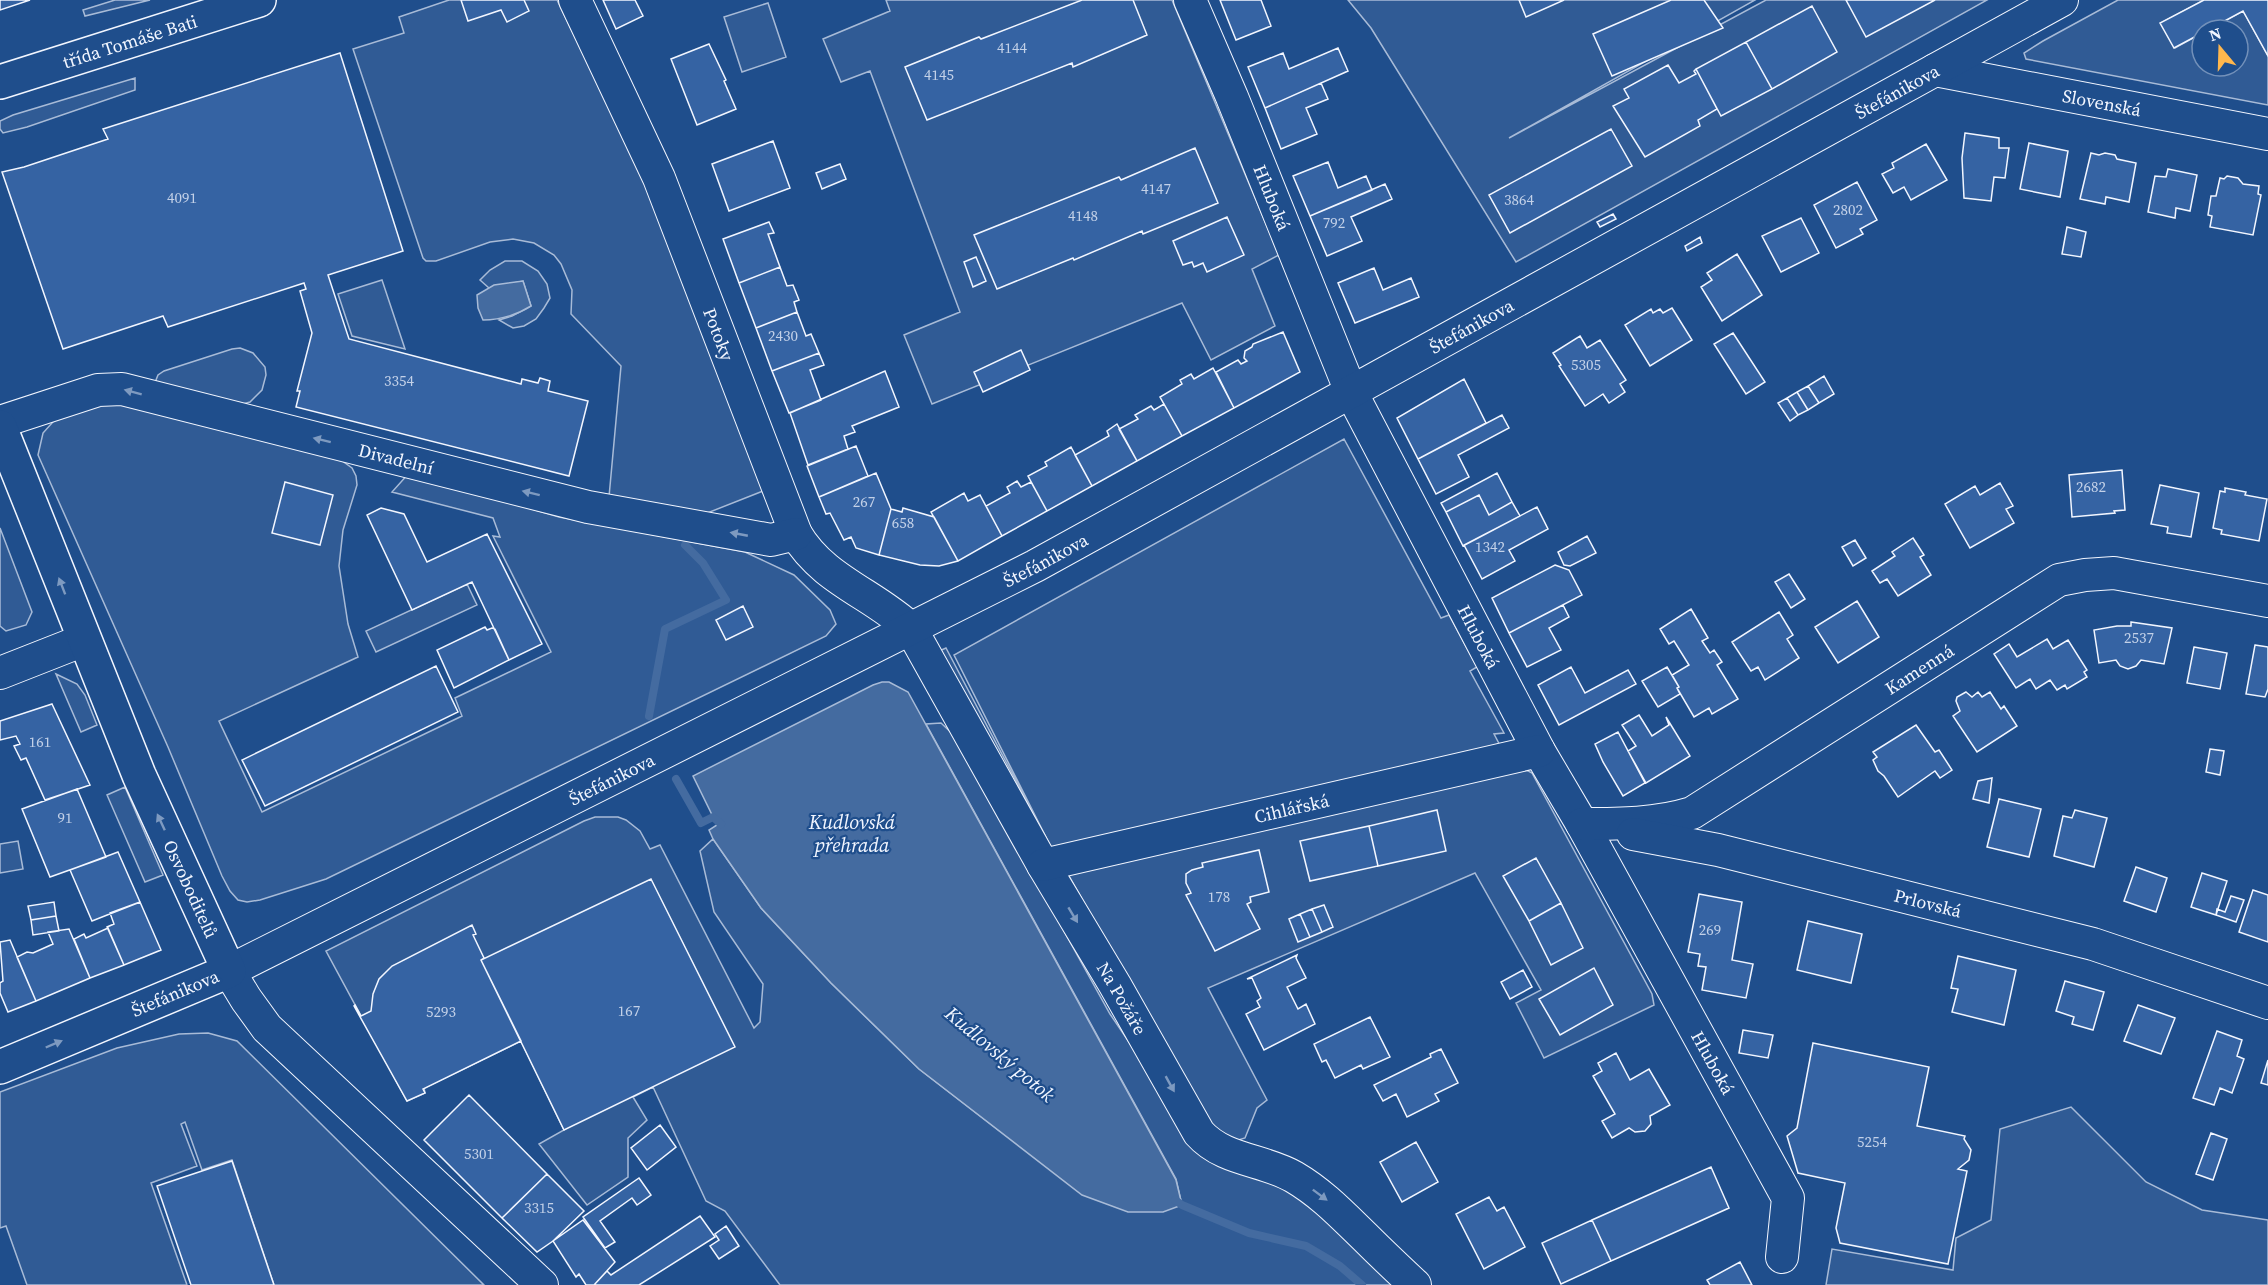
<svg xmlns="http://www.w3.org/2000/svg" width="2268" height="1285" font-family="'Source Serif 4',serif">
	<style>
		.built { fill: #305b95; stroke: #a8bbd7; stroke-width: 1.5 }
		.water { fill: #446ba0; stroke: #a8bbd7; stroke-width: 1.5 }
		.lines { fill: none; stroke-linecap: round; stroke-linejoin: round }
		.stream { stroke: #446ba0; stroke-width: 8 }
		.building { fill: #3563a3; stroke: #f2f6ff; stroke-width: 1.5 }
		.minor-casing { stroke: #f2f6ff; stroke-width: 34 }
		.major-casing { stroke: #f2f6ff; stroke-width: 36 }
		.minor { stroke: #1f4e8c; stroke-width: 32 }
		.major { stroke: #1f4e8c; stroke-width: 33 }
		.oneway { fill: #7e9ac0 }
		.labels { text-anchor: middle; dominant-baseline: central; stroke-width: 4.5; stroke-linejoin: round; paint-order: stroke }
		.number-label { font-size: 15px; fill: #c3d1e8 }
		.street-label { font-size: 18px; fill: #f2f6ff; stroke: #1f4e8c }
		.water-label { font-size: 20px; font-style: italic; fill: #f2f6ff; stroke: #1f4e8c }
	</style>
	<rect width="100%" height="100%" fill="#1f4e8c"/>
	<path class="built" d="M115 0H150L85 16 83 10Z
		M449 0H557L645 181 763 491 687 521 609 497 621 366 571 314 572 290 561 264 554 255 534 243 513 239 490 242 436 261H426L423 258 353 49 404 33 399 17Z
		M886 0H1172L1279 255 1252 269 1275 326 1211 360 1182 303 932 404 904 335 960 312 870 71 841 82 823 39 890 11Z
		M1348 0H1755L1509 138 1766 0H1987L1516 262 1371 28Z
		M2118 0H2204L2161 23 2175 48 2202 33V66H2238V30H2208L2243 11 2268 56V105L2026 59 2024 53 2043 41Z
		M768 3 786 57 742 72 724 17Z
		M135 78V90L27 127 3 133 0 129V121L13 115Z
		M505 261H522L538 271 547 284 550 298 544 308 536 319 524 326 513 328 499 320 512 316 531 306 523 281 489 288 480 280 490 270Z
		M382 280 405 349 352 336 338 294Z
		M240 348 253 353 265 367 266 375 262 390 250 402 236 406 158 386 156 380 158 375 164 371 232 349Z
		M126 403 338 458 352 468 356 476 357 485 343 530 339 566 348 624 358 657 219 721 262 812 462 716 455 698 551 652 493 536 500 537 493 518 392 492 409 473 559 517 745 552 794 575 830 610 836 624 826 636 326 879 260 900 247 902 238 900 230 891 222 876 168 747 38 455 43 433 60 414 71 408Z
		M1344 439 1441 618 1449 615 1477 667 1470 671 1504 733 1494 734 1504 753 1053 851 954 655Z
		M0 528 32 612 26 625 6 631 0 626Z
		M467 584 477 605 376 652 366 631Z
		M946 648 1053 851 932 654Z
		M56 674 77 684 85 695 97 725 81 732Z
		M941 723 957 738 1110 1014 1202 1150 1308 1199 1392 1285H780L725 1211 706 1201 653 1087 633 1097 647 1120 628 1138V1177L587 1205 539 1144 564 1130 521 1041 424 1088 425 1093 407 1101 326 951 584 821 595 817H618L626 820 640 831 650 849 660 845 754 1028 760 1022 763 984 714 912 700 851 713 839 761 908 831 983 919 1069 1000 1131 1182 1205 1176 1179 926 724Z
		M1521 767 1532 773 1652 994 1654 1005 1544 1058 1516 1003 1541 990 1475 873 1208 988 1267 1100 1257 1108 1245 1138 1232 1142 1210 1126 1068 874Z
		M125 787 163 875 145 882 107 795Z
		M18 841 23 869 0 873V844Z
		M208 1033 237 1041 484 1285H274L232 1160 202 1170 185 1122 181 1124 197 1166 151 1183 187 1285H27L6 1226 0 1228V1092L117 1048 179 1034Z
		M2071 1107 2146 1182 2202 1210 2268 1220V1285H1826L1832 1249 1953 1270 1956 1238 1991 1220 2000 1129Z"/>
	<path class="water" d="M523 281 531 306C515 316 501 320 483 320L478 308 477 295 494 285Z
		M882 682H889L908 692 1176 1180 1182 1205 1163 1212H1128L1082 1195 919 1069 831 983 761 908 713 839 709 830 717 825 693 776 873 685Z"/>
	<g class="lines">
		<path class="stream" d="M649 716 665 629 726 600 703 563 685 545
			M676 779 701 823 713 817 721 824
			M1175 1200 1182 1205 1249 1233 1306 1246 1340 1266 1362 1285"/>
	</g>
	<path class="building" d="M0 0H30L0 10Z
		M461 0H524L529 11 507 22 501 10 468 21Z
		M603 0H635L643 16 616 29Z
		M1082 0H1133L1147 35 1073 67 1072 63 927 120 905 67 979 37 981 39Z
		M1220 0H1261L1271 26 1236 40Z
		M1519 0H1564L1526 17Z
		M1671 0H1704L1723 28 1612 76 1593 34Z
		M1846 0H1935L1866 37Z
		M2204 0H2268V56L2243 11 2208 30H2202V33L2174 48 2160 23Z
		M1812 6 1837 52 1772 89 1746 42Z
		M1746 42 1772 89 1721 116 1696 69Z
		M709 44 726 80 724 81 736 109 697 125 671 59Z
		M1338 48 1348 71 1265 108 1248 67 1283 53 1289 69Z
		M340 53 403 251 328 275 349 339 521 384 522 379 538 383 540 378 550 381 548 391 588 401 569 476 296 407 300 391H297L312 333 300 291 306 289 304 283 168 327 163 316 63 349 2 172 24 167 108 139 103 129Z
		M1668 65 1679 83 1696 74 1694 71 1696 69 1717 109 1698 120 1700 126 1645 157 1613 106 1629 98 1624 89Z
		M1321 83 1328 99 1306 108 1317 134 1281 149 1265 108Z
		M1611 129 1632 166 1510 233 1489 195Z
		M1965 133 1999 138V148H2009L2005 178 1994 177 1991 201 1964 198 1962 158Z
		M773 141 790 188 729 211 712 164Z
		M2029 143 2068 151 2060 197 2020 189Z
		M1926 144 1947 180 1911 200 1904 187 1893 193 1882 174 1894 168 1892 163Z
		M1195 148 1218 203 1143 234 1142 231 1074 260 1073 258 997 289 974 235 1119 177 1121 180Z
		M2091 153 2099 155 2105 153 2115 155 2117 159 2136 163 2129 202 2106 197 2105 204 2080 199Z
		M1328 162 1338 188 1366 176 1372 190 1310 216 1293 176Z
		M840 164 846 179 822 189 816 173Z
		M2168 169 2197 175 2190 211 2176 208 2175 218 2148 212 2155 176 2166 177Z
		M2227 176 2238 178 2243 184 2259 186 2258 194 2261 195 2253 235 2210 227 2212 216 2208 215 2211 196H2216L2220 178 2224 179Z
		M1857 182 1877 220 1860 229 1863 234 1836 248 1814 205Z
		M1385 184 1392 199 1351 217 1362 241 1327 256 1310 216Z
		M1613 214 1616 219 1600 227 1597 222Z
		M1227 217 1244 255 1207 272 1203 263 1194 267 1192 262 1183 265 1173 241Z
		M1801 218 1819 253 1781 272 1762 236Z
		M769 222 774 233 768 234 780 267 739 283 723 239Z
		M2067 227 2086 232 2081 257 2062 254Z
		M1700 237 1702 243 1687 251 1685 246Z
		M1737 254 1762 295 1722 321 1701 287 1712 280 1707 273Z
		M976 257 986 281 973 287 964 262Z
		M780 267 787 286 793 285 799 300 794 302 797 312 756 328 739 283Z
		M1374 268 1383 290 1411 278 1419 297 1355 323 1338 283Z
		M1672 308 1692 340 1650 366 1625 325 1651 309 1653 313 1660 309 1663 313Z
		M797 312 806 336 811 334 819 353 772 371 756 328Z
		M1283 332 1300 372 1234 408 1216 372 1238 360 1241 364 1247 361 1244 358 1245 351 1252 347 1253 344Z
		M1733 333 1765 382 1746 394 1714 344Z
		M1580 336 1587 348 1600 340 1626 380 1620 384 1625 392 1609 403 1603 394 1585 406 1559 366 1561 365 1553 353Z
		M1021 350 1030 370 983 392 974 372Z
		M819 353 824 365 810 370 821 400 789 413 772 371Z
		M1213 368 1234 408 1182 436 1160 397 1182 384 1180 380 1191 374 1194 379Z
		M885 371 899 407 852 426 855 432 844 436 848 449 808 465 790 413Z
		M1824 376 1834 394 1819 403 1808 386Z
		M1464 379 1486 423 1418 459 1397 418Z
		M1808 386 1819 403 1808 410 1797 392Z
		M1797 392 1808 410 1798 415 1787 398Z
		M1787 398 1798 415 1790 421 1778 403Z
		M1164 404 1182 436 1137 461 1119 429 1138 419 1135 415 1151 406 1154 410Z
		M1502 415 1509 428 1458 455 1469 477 1436 494 1418 459Z
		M1117 424 1137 461 1092 486 1075 455 1109 436 1107 431Z
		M856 446 868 476 819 497 807 466Z
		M1071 447 1092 486 1047 511 1028 476 1047 466 1045 462Z
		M2122 470 2125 510 2114 511 2115 513 2072 517 2069 475Z
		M876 473 891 509 879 555 856 548 851 537 844 540 830 513 826 514 819 497Z
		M1497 473 1512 502 1489 515 1479 495 1446 512 1441 503Z
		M1017 481 1021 487 1031 482 1047 511 1002 536 986 506 1010 493 1007 487Z
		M285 482 333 495 320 545 272 533Z
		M2000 483 2013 506 2006 509 2014 523 1970 548 1945 504 1975 486 1980 495Z
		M2160 485 2199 493 2191 537 2167 533 2168 527 2151 524Z
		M2225 488 2246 492 2245 495 2267 499 2259 541 2221 534 2222 530 2213 528 2220 491 2225 492Z
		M964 493 968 501 980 495 1002 536 958 561 931 512Z
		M1479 495 1489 515 1512 502 1520 516 1463 546 1446 512Z
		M1537 507 1548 529 1509 550 1515 561 1482 579 1464 545Z
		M381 508 404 514 427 562 487 534 542 644 509 660 472 582 412 610 367 515Z
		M903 508 934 517 958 561 939 566 920 565 879 555 891 509 902 512Z
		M1587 536 1596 553 1570 566 1564 565 1558 552Z
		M1913 538 1924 555 1920 557 1931 575 1898 596 1887 579 1880 583 1872 571 1895 556 1892 552Z
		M1855 540 1866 558 1853 566 1842 547Z
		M1555 565 1569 570 1582 595 1509 633 1492 598Z
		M1789 574 1805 599 1791 608 1775 582Z
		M1857 601 1879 637 1838 663 1815 627Z
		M1563 605 1569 617 1549 628 1561 650 1527 667 1509 633Z
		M743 606 753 627 726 640 716 620Z
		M1691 609 1708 638 1702 641 1710 653 1714 650 1722 662 1717 665 1738 699 1712 714 1709 708 1694 717 1677 688 1679 687 1672 675 1689 665 1674 641 1669 644 1660 629Z
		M1779 612 1793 635 1787 639 1799 658 1765 680 1758 667 1751 671 1732 642Z
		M2131 622 2172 628 2164 664 2141 660 2136 666 2128 669 2120 666 2116 660 2099 663 2094 630 2117 626H2131Z
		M485 627 487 630 492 628 495 629 509 660 454 688 437 650Z
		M2047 639 2053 649 2068 640 2087 670 2084 672 2087 677 2067 689 2065 685 2057 690 2050 680 2036 689 2030 679 2016 688 1994 654 2009 644 2017 657Z
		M2255 645 2268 647V689L2265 697 2246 694Z
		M2194 647 2227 653 2220 689 2187 683Z
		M436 666 458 712 265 806 242 760Z
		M1571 667 1585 693 1628 670 1636 684 1559 725 1538 685Z
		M1667 667 1679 687 1677 688 1680 694 1658 707 1642 681Z
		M1966 692 1972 697 1978 692 1982 697 1990 692 2001 709 2004 706 2017 726 1977 752 1953 716 1960 711 1956 701 1957 697Z
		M52 704 90 785 45 800 26 758 21 760 14 746 20 744 16 736 0 740V721Z
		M1639 715 1652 736 1669 725 1666 717 1690 756 1646 783 1628 751 1636 746 1622 725Z
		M1916 725 1935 752 1939 750 1952 770 1940 778 1935 771 1898 797 1884 776 1878 771 1873 760 1877 757 1873 752Z
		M1618 732 1645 783 1623 796 1603 762 1595 744Z
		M2210 749 2224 751 2220 775 2206 772Z
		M1992 778 1989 803 1973 799 1978 781Z
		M77 789 106 857 50 877 22 809Z
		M1999 799 2041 809 2029 857 1987 847Z
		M1437 810 1446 851 1378 866 1369 826Z
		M2075 810 2107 818 2094 867 2054 856 2063 816 2072 818Z
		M1369 826 1378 866 1310 881 1300 841Z
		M1259 850 1269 892 1250 897 1251 902 1247 904 1260 929 1215 951 1186 895 1191 893 1186 883V874L1192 870 1203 867 1202 863Z
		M118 852 140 902 92 921 70 870Z
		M1536 858 1561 903 1529 921 1503 876Z
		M2136 867 2167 878 2156 912 2124 901Z
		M2202 873 2227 881 2216 915 2191 907Z
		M651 879 735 1047 564 1130 481 960Z
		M2253 890 2268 895V942L2239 932Z
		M1699 894 1742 902 1732 960 1753 964 1746 998 1702 990 1706 967 1698 966 1700 954 1688 952Z
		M2231 896 2244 900 2236 922 2216 915 2217 909 2225 912Z
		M54 902 56 916 31 920 28 906Z
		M140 902 161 950 124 965 107 927 114 924 110 913Z
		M1561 903 1583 948 1551 965 1529 921Z
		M1324 905 1333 927 1322 932 1312 909Z
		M1312 909 1322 932 1310 937 1300 914Z
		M1300 914 1310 937 1298 942 1289 919Z
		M56 916 59 931 33 935 31 920Z
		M1808 921 1862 934 1851 983 1797 970Z
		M472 925 476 934 473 935 484 958 481 960 521 1041 423 1089 425 1093 407 1101 354 1006 355 1005 361 1016 371 1011 373 994 379 979 392 966Z
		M108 928 124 965 90 978 74 939 84 934 86 938Z
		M69 929 90 978 36 1001 17 957 27 952 33 953 53 944 48 932Z
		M10 940 36 1001 8 1012 0 993V983L3 981 0 942Z
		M1297 955 1296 958 1306 978 1287 987 1298 1009 1306 1004 1315 1024 1264 1050 1246 1014 1260 1007 1257 1001 1261 998 1252 978 1247 979Z
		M1958 956 2016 970 2004 1025 1952 1012 1958 989 1951 988Z
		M1594 968 1613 1005 1560 1035 1539 999Z
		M1523 970 1532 987 1510 999 1501 982Z
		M2065 981 2104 992 2093 1030 2072 1024 2074 1017 2056 1011Z
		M2138 1005 2175 1018 2161 1054 2124 1041Z
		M1370 1017 1390 1057 1363 1069 1361 1065 1335 1078 1326 1060 1322 1062 1314 1044Z
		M1743 1030 1773 1035 1768 1058 1739 1053Z
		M2217 1031 2242 1040 2237 1056 2244 1059 2232 1093 2220 1088 2214 1105 2193 1098Z
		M1813 1043 1929 1067 1917 1126 1965 1136 1964 1139 1971 1150 1969 1160 1958 1169 1967 1171 1948 1264 1840 1243 1836 1228 1845 1183 1798 1173 1787 1136 1797 1128Z
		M1441 1049 1458 1083 1435 1094 1439 1101 1407 1117 1396 1094 1383 1101 1374 1085 1431 1057 1430 1054Z
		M1616 1053 1630 1080 1649 1069 1670 1105 1650 1116 1651 1124 1645 1131 1635 1132 1629 1128 1612 1138 1602 1121 1615 1114 1593 1076 1602 1071 1598 1063Z
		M2268 1060V1085L2261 1083Z
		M469 1095 547 1174 502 1218 424 1140Z
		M660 1125 676 1147 647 1170 631 1148Z
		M2211 1133 2227 1139 2213 1180 2196 1174Z
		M1416 1142 1438 1182 1402 1202 1380 1162Z
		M232 1161 274 1285H191L157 1186Z
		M1711 1167 1729 1208 1611 1261 1592 1220Z
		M547 1174 584 1211 553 1241 537 1252 502 1218Z
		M639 1178 651 1195 637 1205 632 1198 600 1221 615 1242 605 1248 583 1217Z
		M1489 1197 1497 1211 1504 1207 1525 1247 1484 1269 1456 1214Z
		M700 1216 715 1237 639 1285H594L607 1271 611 1275Z
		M583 1220 615 1262 594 1285H586L579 1274 576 1277 553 1241Z
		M1592 1220 1611 1261 1561 1284 1542 1243Z
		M726 1226 739 1246 719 1259 710 1246 719 1240 715 1234Z
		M1740 1262 1752 1285H1710L1707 1280Z"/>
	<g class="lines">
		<defs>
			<g id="minor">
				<path id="s1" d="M575 0 659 178 796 534C823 580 874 594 911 629L1043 865 1115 985 1199 1133C1224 1161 1263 1159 1294 1177 1323 1194 1344 1217 1368 1240 1383 1255 1399 1270 1415 1285"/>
				<path id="s2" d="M1190 0 1232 97 1351 392 1539 751 1582 824 1788 1198 1782 1257"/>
				<path id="s3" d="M1935 70 2268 134"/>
				<path id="s4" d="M0 422 98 390 122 389 588 507 771 540 796 534"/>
				<path d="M0 673 84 640"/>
				<path id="s5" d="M1582 824C1620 824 1656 824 1692 813L2059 580 2085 575 2114 573 2268 601"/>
				<path id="s6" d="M1633 834 1718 850 2093 944 2268 1003"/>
				<path id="s7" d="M1043 865 1539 751"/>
				<path id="s8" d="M542 1285 267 1028 246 999 229 971 1035 566 2062 0"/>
			</g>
			<g id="major">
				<path id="s9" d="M0 82 259 0"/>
				<path id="s10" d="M0 427 139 775 229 971 0 1067"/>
			</g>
		</defs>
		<use href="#minor" class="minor-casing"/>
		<use href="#major" class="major-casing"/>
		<use href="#minor" class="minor"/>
		<use href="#major" class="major"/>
	</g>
	<defs><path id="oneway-solid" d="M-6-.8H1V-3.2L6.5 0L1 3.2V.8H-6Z" transform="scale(1.5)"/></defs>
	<g class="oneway">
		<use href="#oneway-solid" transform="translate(133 392) rotate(-165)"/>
		<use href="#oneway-solid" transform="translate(322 440) rotate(-166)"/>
		<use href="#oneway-solid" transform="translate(531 493) rotate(-166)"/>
		<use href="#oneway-solid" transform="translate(739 534) rotate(-169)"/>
		<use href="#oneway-solid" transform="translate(62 586) rotate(-111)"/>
		<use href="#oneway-solid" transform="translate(161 822) rotate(-115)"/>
		<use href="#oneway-solid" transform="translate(1073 915) rotate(59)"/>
		<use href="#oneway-solid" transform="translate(54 1044) rotate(-23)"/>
		<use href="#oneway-solid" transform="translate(1170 1084) rotate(61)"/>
		<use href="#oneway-solid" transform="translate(1320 1195) rotate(37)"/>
	</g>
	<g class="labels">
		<g class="number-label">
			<text x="1012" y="47">4144</text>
			<text x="939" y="74">4145</text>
			<text x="1156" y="188">4147</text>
			<text x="182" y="197">4091</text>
			<text x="1519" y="199">3864</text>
			<text x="1848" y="209">2802</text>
			<text x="1083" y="215">4148</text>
			<text x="1334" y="222">792</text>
			<text x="783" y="335">2430</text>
			<text x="1586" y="364">5305</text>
			<text x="399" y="380">3354</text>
			<text x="2091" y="486">2682</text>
			<text x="864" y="501">267</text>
			<text x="903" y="522">658</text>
			<text x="1490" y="546">1342</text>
			<text x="2139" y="637">2537</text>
			<text x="40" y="741">161</text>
			<text x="65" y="817">91</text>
			<text x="1219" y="896">178</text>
			<text x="1710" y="929">269</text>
			<text x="629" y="1010">167</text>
			<text x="441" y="1011">5293</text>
			<text x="1872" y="1141">5254</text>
			<text x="479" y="1153">5301</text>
			<text x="539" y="1207">3315</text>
		</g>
		<g class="street-label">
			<text stroke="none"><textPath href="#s9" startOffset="136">třída Tomáše Bati</textPath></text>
			<text stroke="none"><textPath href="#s8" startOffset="2331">Štefánikova</textPath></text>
			<text stroke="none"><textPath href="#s3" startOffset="170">Slovenská</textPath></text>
			<text stroke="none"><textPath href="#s2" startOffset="214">Hluboká</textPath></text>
			<text stroke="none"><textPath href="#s8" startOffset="1845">Štefánikova</textPath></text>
			<text stroke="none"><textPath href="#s1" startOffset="364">Potoky</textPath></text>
			<text stroke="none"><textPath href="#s4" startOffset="410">Divadelní</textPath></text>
			<text stroke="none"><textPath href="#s8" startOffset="1359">Štefánikova</textPath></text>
			<text stroke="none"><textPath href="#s2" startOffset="700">Hluboká</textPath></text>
			<text stroke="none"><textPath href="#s5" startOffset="380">Kamenná</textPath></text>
			<text stroke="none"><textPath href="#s8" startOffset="873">Štefánikova</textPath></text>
			<text stroke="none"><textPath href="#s7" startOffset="255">Cihlářská</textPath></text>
			<text stroke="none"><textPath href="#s10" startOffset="500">Osvoboditelů</textPath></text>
			<text stroke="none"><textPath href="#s6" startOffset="303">Prlovská</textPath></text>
			<text transform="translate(175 993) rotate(-23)">Štefánikova</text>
			<text stroke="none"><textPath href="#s1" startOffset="1154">Na Požáře</textPath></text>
			<text stroke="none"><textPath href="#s2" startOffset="1186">Hluboká</textPath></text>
		</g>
		<g class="water-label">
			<text x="852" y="822">Kudlovská<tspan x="852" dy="23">přehrada</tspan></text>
			<text transform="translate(1000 1054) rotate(40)">Kudlovský potok</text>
		</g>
	</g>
	<g transform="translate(2220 48) rotate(341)"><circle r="28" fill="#1f4e8c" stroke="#7391ba" stroke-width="1.5"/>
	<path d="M0-4.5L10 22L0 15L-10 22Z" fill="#ffb74d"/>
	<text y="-9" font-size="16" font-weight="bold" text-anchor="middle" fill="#f2f6ff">N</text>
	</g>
</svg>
